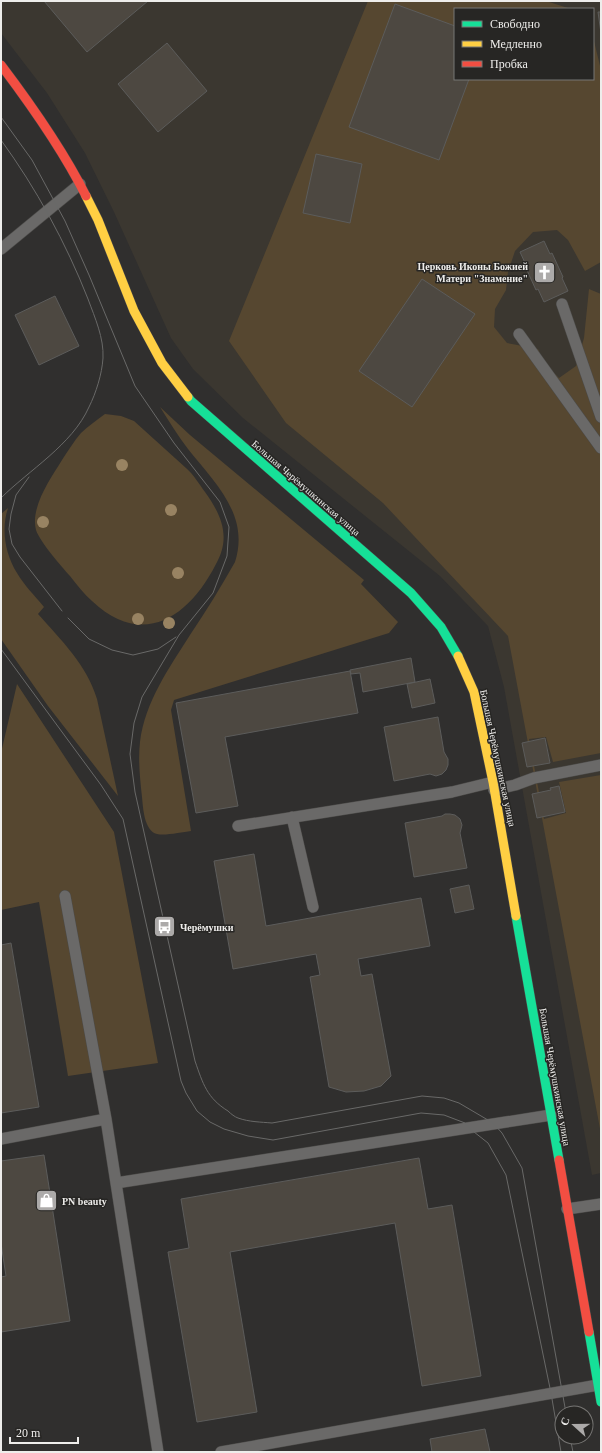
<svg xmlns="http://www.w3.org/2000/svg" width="602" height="1453" font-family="Georgia,serif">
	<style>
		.built { fill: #3b3730; fill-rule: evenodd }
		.green { fill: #564730 }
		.building { fill: #4d4841; stroke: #5c5c5b }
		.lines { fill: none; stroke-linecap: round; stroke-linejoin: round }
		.lane-casing { stroke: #4c4b49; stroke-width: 12 }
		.fast-casing { stroke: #4c4b49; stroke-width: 10 }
		.slow-casing { stroke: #4c4b49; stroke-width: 10 }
		.jam-casing { stroke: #4c4b49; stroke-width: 10 }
		.lane { stroke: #6a6968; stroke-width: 11 }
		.fast { stroke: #16e098; stroke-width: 9 }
		.slow { stroke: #ffcf43; stroke-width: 9 }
		.jam { stroke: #f24e42; stroke-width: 9 }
		.tram { stroke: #696968; stroke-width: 1 }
		.tree { fill: #988362 }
		.labels { text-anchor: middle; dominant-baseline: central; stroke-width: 3; stroke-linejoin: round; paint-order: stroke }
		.poi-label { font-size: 10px; font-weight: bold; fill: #eeedeb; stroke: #272624; text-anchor: start }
		.street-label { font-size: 10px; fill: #eeedeb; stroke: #272624 }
	</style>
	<rect width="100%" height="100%" fill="#302f2e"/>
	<path class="built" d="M1 1H601V1173L592 1175 504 687 488 626 440 576 243 418 193 369 171 338 114 212 85 153 47 93 1 33ZM455 9H593V79H455Z"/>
	<path class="green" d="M368 1H546L571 9H455V79H593V37L601 70V262L585 271 568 240 557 230 533 232 515 251 508 272 506 290 495 309 494 327 507 343 538 349 544 363 559 378 576 366 584 338 589 289 601 294V753L553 762 546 737 529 739 544 819 566 813 559 782 601 775V1134L508 636 383 503 286 423 229 341Z
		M160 407 190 435 364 580 361 584 398 622 389 633 174 700 171 710 191 831C182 832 165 836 157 834 144 831 143 807 142 797 140 779 138 760 140 742 145 702 169 668 190 635 206 611 221 587 235 562 250 515 215 483 188 449 178 436 169 421 160 407Z
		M105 414 121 416 134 421 186 468C194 475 199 484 205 492 222 516 231 537 216 564 189 617 143 649 92 601 84 594 77 585 70 576 61 566 40 542 36 530 30 507 51 478 62 460 68 451 74 441 81 433 88 426 97 420 105 414Z
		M8 508C1 529 5 554 17 573 24 585 35 596 44 607L38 614C61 640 87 665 97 699L118 796 48 706 1 639V514Z
		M17 684 114 832 158 1063 68 1076 39 902 1 910V753Z"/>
	<path class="building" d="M44 1H148L87 52Z
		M395 4 455 26V79H469L439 160 349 127Z
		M598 12H601V33Z
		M167 43 207 91 158 132 118 84Z
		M316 154 362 164 350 223 303 213Z
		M544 241 550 254 552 253 563 277 562 278 568 291 544 302 538 289 536 290 525 266 526 265 520 252Z
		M422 279 475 314 412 407 359 371Z
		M55 296 79 346 39 365 15 315Z
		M411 658 415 682 363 692 360 673 351 674 350 670Z
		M350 671 358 713 225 737 238 806 196 813 176 703Z
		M430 679 435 703 412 708 407 684Z
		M438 717 444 752 448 759V765L446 770 442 774 436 776 430 774 394 781 384 727Z
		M545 738 550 763 527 767 522 743Z
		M559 786 565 812 537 818 532 794 551 790 550 788Z
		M445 814H450L455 815 460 819 462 825 460 833 467 868 414 877 405 823 442 816Z
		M254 854 266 926 421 898 430 946 358 959 361 976 372 974 391 1076 381 1086 364 1091 346 1092 329 1087 310 977 320 975 316 954 233 969 214 861Z
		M469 885 474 909 455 913 450 889Z
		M11 943 39 1107 1 1113V945Z
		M44 1155 70 1321 1 1332V1277L6 1276 1 1243V1161Z
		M419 1158 428 1209 452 1205 481 1376 422 1386 395 1223 230 1252 257 1412 197 1422 168 1252 189 1248 181 1199Z
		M485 1429 490 1452H432L430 1439Z"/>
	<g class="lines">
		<defs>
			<path id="lane" d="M1 249 80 184
				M562 304 601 417
				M519 334 601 448
				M494 790 515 785 534 778 601 765
				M292 817 313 907
				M238 826 452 792 493 782
				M65 896 106 1119 158 1452
				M1 1139 106 1119
				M116 1183 551 1115
				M567 1209 601 1204
				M221 1452 598 1385"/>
			<path id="fast" d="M188 397 191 401 411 593 441 627 458 656
				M516 916 559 1160
				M589 1332 601 1402"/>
			<path id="slow" d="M86 196 98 220 134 311 162 363 188 397
				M458 656 474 692 493 782 516 916"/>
			<path id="jam" d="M1 65C32 106 63 150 86 196
				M559 1160 589 1332"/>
		</defs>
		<use href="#lane" class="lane-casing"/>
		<use href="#fast" class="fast-casing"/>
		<use href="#slow" class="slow-casing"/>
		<use href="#jam" class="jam-casing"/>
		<use href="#lane" class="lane"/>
		<use href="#fast" class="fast"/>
		<use href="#slow" class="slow"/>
		<use href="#jam" class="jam"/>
		<path class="tram" d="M1 117 32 160 65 221 89 275 135 386 174 443 220 502 229 527 227 556 213 593 179 635 142 697 134 723 130 754 135 792 195 1061C203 1084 207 1098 228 1111 231 1114 235 1117 238 1118 249 1122 261 1122 272 1123L422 1096 444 1098 459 1103 493 1123 502 1133 522 1168 566 1413
			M1 140C36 188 66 243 88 299 95 318 104 338 103 358 102 374 96 393 89 407 72 445 29 470 1 498
			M29 477 16 495 11 514 9 529 12 544 20 557 62 611
			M68 618 89 639 112 650 133 655 158 649 176 637
			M1 649 101 785 123 819 181 1081 186 1093 197 1111 210 1122 224 1129 248 1136 273 1140 421 1113 444 1115 465 1123 469 1128 488 1143 506 1175 551 1393 561 1452
			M570 1437 573 1452"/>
	</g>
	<g class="tree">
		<circle cx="122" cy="465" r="6"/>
		<circle cx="171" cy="510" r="6"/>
		<circle cx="43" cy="522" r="6"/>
		<circle cx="178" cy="573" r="6"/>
		<circle cx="138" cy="619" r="6"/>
		<circle cx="169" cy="623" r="6"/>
	</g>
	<defs>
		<symbol id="church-square" viewBox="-11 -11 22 22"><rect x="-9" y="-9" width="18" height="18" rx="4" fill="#acaaa9" stroke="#272624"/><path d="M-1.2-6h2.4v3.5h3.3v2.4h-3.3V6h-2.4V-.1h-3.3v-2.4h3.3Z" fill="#fff"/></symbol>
		<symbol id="bus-square" viewBox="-11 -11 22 22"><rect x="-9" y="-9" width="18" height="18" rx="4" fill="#acaaa9" stroke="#272624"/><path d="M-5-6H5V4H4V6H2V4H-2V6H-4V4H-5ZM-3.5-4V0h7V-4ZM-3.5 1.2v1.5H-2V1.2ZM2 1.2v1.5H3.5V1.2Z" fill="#fff"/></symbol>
		<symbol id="shop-square" viewBox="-11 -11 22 22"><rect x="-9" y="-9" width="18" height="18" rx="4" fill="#acaaa9" stroke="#272624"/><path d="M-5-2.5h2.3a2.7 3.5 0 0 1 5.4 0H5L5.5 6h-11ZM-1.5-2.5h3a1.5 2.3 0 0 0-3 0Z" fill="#fff"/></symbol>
	</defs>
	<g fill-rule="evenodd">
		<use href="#church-square" x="532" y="260" width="25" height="25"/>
		<use href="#bus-square" x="152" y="914" width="25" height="25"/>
		<use href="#shop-square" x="34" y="1188" width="25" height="25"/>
	</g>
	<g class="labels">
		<g class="poi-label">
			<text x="528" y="266" text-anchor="end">Церковь Иконы Божией<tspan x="528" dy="12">Матери "Знамение"</tspan></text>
			<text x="180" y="927">Черёмушки</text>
			<text x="62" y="1201">PN beauty</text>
		</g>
		<g class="street-label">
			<text transform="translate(306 488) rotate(41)">Большая Черёмушкинская улица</text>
			<text transform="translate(498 758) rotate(78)">Большая Черёмушкинская улица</text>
			<text transform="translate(555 1077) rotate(80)">Большая Черёмушкинская улица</text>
		</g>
	</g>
	<rect width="602" height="1453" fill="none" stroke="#eeedeb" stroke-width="4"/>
	<rect x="454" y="8" width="140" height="72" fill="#272624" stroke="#777674"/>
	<rect x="462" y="21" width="20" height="6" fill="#16e098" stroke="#777674"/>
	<text x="490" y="28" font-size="12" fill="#eeedeb">Свободно</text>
	<rect x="462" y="41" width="20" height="6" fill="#ffcf43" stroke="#777674"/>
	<text x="490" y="48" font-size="12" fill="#eeedeb">Медленно</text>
	<rect x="462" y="61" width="20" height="6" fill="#f24e42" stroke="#777674"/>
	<text x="490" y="68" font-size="12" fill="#eeedeb">Пробка</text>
	<g transform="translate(574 1425) rotate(291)"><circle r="19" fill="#272624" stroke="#777674"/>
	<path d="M0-3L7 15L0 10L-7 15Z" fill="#acaaa9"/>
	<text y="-6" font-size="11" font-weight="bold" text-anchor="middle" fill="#eeedeb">С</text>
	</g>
	<path d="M10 1437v6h68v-6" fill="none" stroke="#eeedeb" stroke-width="2"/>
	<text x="16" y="1437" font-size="12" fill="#eeedeb" stroke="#272624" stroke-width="3" paint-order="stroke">20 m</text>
</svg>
